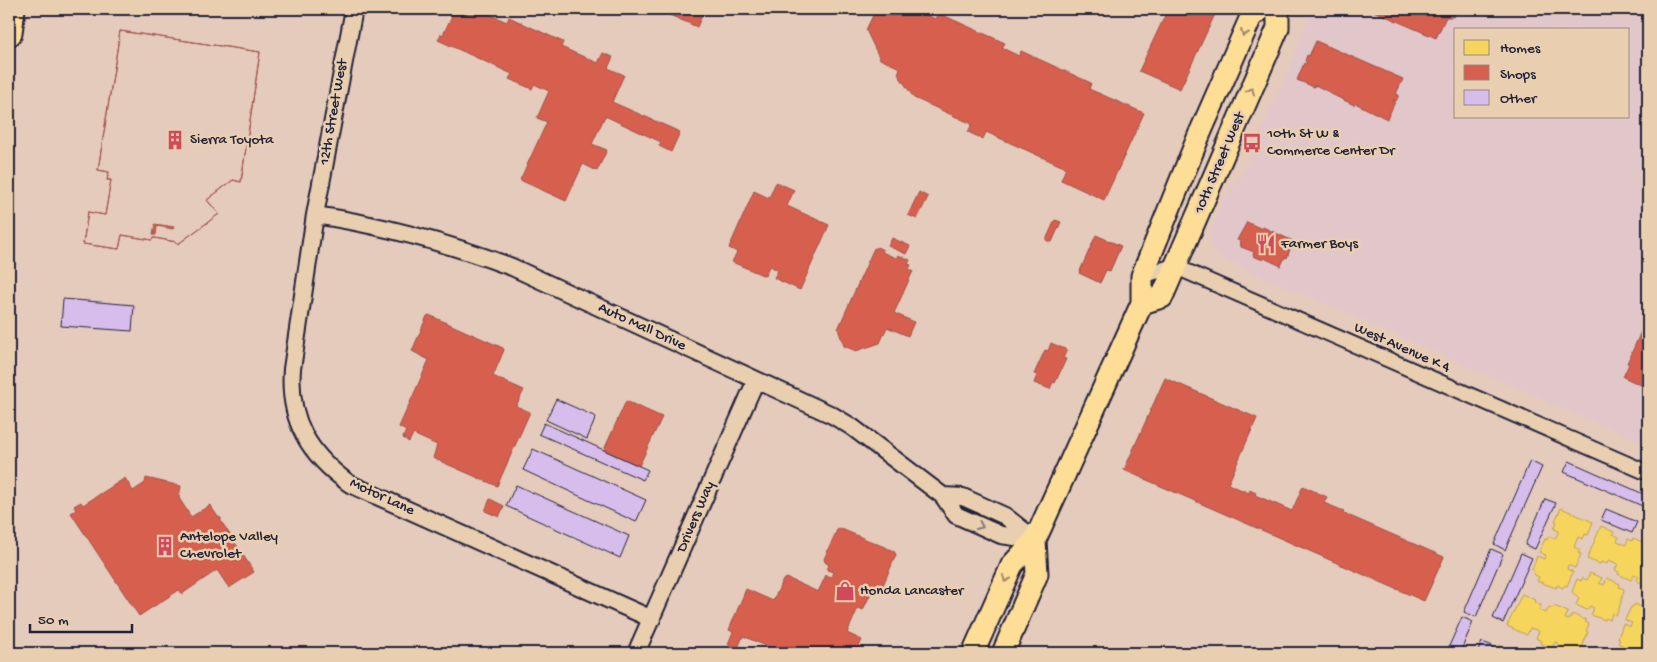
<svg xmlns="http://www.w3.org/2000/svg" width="1657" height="662" font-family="'Gochi Hand',sans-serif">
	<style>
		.built { fill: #e1c7ca; fill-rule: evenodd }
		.homes { fill: #f6d55c; stroke: #b69f52 }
		.shops { fill: #d6604d; stroke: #a04d48; fill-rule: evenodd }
		.building { fill: #d7bdeb; stroke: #22223b }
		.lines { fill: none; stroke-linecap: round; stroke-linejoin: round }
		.minor-casing { stroke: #22223b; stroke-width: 18 }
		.tertiary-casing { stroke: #22223b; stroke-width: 20 }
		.primary-casing { stroke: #22223b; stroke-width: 25 }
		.motorway-casing { stroke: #22223b; stroke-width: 29 }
		.minor { stroke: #e9cfb0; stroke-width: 14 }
		.tertiary { stroke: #e9cfb0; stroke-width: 16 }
		.primary { stroke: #fede96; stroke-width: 21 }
		.motorway { stroke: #fede96; stroke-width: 25 }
		.oneway { stroke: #9b896d }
		.oneway2 { stroke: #867876 }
		.labels { text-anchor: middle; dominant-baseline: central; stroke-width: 5; stroke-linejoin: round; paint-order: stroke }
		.street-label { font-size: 15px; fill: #22223b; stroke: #e9cfb0 }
		.poi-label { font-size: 15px; fill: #22223b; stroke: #e9cfb0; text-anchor: start }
	</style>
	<rect width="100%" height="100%" fill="#e5cbbc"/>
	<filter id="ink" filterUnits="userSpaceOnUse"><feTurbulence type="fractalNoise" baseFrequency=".02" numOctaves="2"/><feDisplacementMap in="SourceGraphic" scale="10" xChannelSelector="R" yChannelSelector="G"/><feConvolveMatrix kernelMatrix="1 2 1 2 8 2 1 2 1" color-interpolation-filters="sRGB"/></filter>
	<g filter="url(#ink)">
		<path class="built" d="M1311 9H1648V445L1216 256 1208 235 1222 202 1244 170 1297 49ZM1456 29H1628V116H1456Z"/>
		<path class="homes" d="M1561 508 1593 522 1588 535 1585 534 1583 539 1578 537 1574 547 1580 550 1578 553 1581 554 1575 568 1568 565 1567 569 1573 572 1567 586 1565 585 1563 588 1557 585 1556 588 1537 581 1539 577 1533 574 1534 571 1532 570 1537 556 1544 559 1546 555 1539 552 1545 539 1547 540 1549 536 1555 539 1559 531 1554 529 1557 522 1555 521Z
			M1601 526 1614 532 1613 534 1619 537 1617 541 1626 545 1628 539 1632 541 1633 538 1647 544 1645 550 1648 552V586L1637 581 1639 576 1634 574 1631 580 1618 574 1619 572 1615 570 1618 564 1609 560 1607 564 1601 562 1600 564 1587 559Z
			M1590 573 1602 578 1599 583 1604 585 1607 578 1620 584 1619 587 1624 589 1619 609 1616 615 1612 613 1610 620 1606 618 1605 620 1591 615 1594 608 1590 606 1587 610 1576 605 1579 598 1572 592 1577 579 1581 581 1582 578 1587 580Z
			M1522 594 1535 600 1534 602 1541 605 1539 610 1546 613 1549 607 1553 608 1554 606 1568 612 1565 619 1569 620 1572 614 1586 620 1585 622 1589 624 1586 631 1588 632 1581 650 1577 649 1575 653H1564L1556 650 1559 643 1555 642 1552 648 1540 643 1541 641 1536 638 1539 631 1530 628 1527 635 1507 626Z
			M1643 603 1648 605V653H1621L1624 646 1618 643 1620 639 1618 638 1623 624 1630 627 1632 623 1625 620 1631 607H1633L1635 604 1641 607Z
			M1499 645 1512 651V653H1494Z"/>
		<path class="shops" d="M455 9H483L482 11 507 22 509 17 563 42 561 47 598 63 603 53 613 57 608 68 624 75 612 102 680 132 671 152 659 146 661 142 605 116 592 144 607 150 597 171 583 164 566 201 520 180 547 122 537 118 549 91 534 84 532 89 509 79 512 74 438 40 441 34 443 35Z
			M656 9H705L697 27Z
			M876 9H927L925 14 935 19 938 13 1005 43 1002 48 1019 56 1021 51 1091 83 1089 89 1144 113 1104 200 1061 180 1066 168 986 132 983 139 968 132 972 124 914 98 898 74 900 68 880 59 866 30Z
			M1168 9 1217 10 1180 89 1139 71Z
			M1369 9H1459L1453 17H1446L1436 38Z
			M120 31 260 52 241 182 233 180 207 200 219 214 178 244 176 242 155 238H153L152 240 122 235 119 249 83 244 88 212 105 215 111 180H107L109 172 98 170ZM155 224 174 227 173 229 157 226 156 235H153Z
			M120 31 260 52 241 182 233 180 207 200 219 214 178 244 176 242 155 238H153L152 240 122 235 119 249 83 244 88 212 105 215 111 180H107L109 172 98 170Z
			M1316 41 1403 79 1396 94 1399 95 1396 101 1393 100V101L1395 102 1387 119 1355 103 1354 105 1331 94V93L1315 85 1314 87 1297 80 1304 63 1306 64 1307 62 1305 61 1307 55 1309 56Z
			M776 182 794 190 787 206 829 225 800 290 774 278 778 270 769 266 765 276 732 262 737 252 729 248 754 191 769 198Z
			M919 192 928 197 917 219 908 215Z
			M1055 220 1061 222 1052 242H1050L1046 240Z
			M1247 222 1262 229 1263 227 1293 241 1287 258 1285 257 1281 266 1264 258 1263 260 1253 256 1254 252 1241 247 1240 241 1237 240Z
			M1096 235 1121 246 1110 271 1106 270 1100 283 1079 273Z
			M892 238 910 246 906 254 888 246Z
			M877 247 883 250 882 252 896 258 898 255 910 260 908 264 911 265 909 269 913 271 894 313 914 322 908 336 887 327 880 343 856 351 844 346 838 329 874 248 876 249Z
			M1648 309V388L1623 377 1629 364 1627 363 1648 316 1646 315Z
			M429 315 503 348 504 350 493 376 524 390 516 406 530 412 497 486 433 458 437 445 413 434 409 442 403 438 406 431 399 427 429 360 412 351 427 316Z
			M1051 343 1067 350 1063 358 1066 359 1055 383 1053 382 1050 389 1034 383 1037 375 1034 374 1045 350 1048 351Z
			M1165 378 1257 418 1228 484 1249 493 1250 490 1256 493 1255 495 1292 511 1303 486 1327 497 1324 503 1344 511 1343 513 1444 557 1424 601 1124 470Z
			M626 401 662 417 639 466 604 450Z
			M125 478 133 491 145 483 146 478 181 486 179 498 191 517 210 505 218 517 221 518V521L254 572 229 588 217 570 182 594 179 590 139 616 71 513 76 510 74 506 81 502 83 505Z
			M490 499 504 506 499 517 485 511Z
			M839 528 894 551 896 555 883 585 880 586 875 584 863 610 858 608 847 633 862 640 856 653H782L743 636 738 648 728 644 733 632 729 630 746 589 773 601 783 580 787 578 818 592 826 575 831 577 833 572 827 570 829 565 825 562 824 559 837 530Z"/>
		<path class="building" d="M63 299 134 305 132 331 61 326Z
			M556 399 596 417 587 439 546 420Z
			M544 423 648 470 643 480 539 434Z
			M533 449 646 500 636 522 523 470Z
			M1530 461 1542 467 1505 550 1494 544Z
			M1569 461 1648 496 1647 508 1564 472Z
			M516 485 629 536 620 558 506 506Z
			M1545 499 1556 503 1535 549 1525 545Z
			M1606 509 1637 522 1632 533 1601 520Z
			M1491 549 1503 554 1476 617 1464 612Z
			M1521 553 1532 558 1503 623 1493 618Z
			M1462 617 1473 622 1460 653H1446Z
			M1482 642 1493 646 1490 653H1477Z"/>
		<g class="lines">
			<defs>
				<path id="minor" d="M1142 276 1174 266 1648 473"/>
				<path id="tertiary" d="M354 9 315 215 292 369C288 420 309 455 350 484L652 619
					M315 215C383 225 447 243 512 267L832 415 852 427 943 496 956 515 1001 535 1035 540
					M943 496 963 497 1005 516 1033 538
					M636 653 756 380"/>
				<path id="primary" d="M1142 303 1162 297 1278 28V9
					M973 653 1012 565 1035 540 1142 303V276L1200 133 1251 17 1261 9
					M1003 653 1037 574 1035 540"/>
				<path id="motorway" d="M9 33 12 9"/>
			</defs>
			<use href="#minor" class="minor-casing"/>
			<use href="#tertiary" class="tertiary-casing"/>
			<use href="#primary" class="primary-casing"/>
			<use href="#motorway" class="motorway-casing"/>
			<use href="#minor" class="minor"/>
			<use href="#tertiary" class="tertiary"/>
			<use href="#primary" class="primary"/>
			<use href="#motorway" class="motorway"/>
		</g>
		<defs><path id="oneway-chevron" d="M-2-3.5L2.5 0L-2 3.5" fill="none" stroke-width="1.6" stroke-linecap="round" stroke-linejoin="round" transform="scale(1.25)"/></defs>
		<g class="oneway">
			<use href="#oneway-chevron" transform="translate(1244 33) rotate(114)"/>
			<use href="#oneway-chevron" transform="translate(1251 91) rotate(-66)"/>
			<use href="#oneway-chevron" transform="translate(1006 579) rotate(114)"/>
		</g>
		<use class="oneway2" href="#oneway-chevron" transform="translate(980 526) rotate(25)"/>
	</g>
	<defs>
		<symbol id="building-bare" viewBox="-9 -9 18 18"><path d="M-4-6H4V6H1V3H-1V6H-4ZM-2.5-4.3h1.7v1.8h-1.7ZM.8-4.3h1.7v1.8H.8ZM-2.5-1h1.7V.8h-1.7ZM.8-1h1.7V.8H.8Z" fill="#d1495b" stroke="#e9cfb0" stroke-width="2.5" paint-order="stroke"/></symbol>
		<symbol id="bus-bare" viewBox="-9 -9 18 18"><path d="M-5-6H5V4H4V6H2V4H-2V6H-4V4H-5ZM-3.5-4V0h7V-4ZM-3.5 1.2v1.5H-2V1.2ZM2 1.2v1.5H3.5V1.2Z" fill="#d1495b" stroke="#e9cfb0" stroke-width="2.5" paint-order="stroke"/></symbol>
		<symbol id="restaurant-bare" viewBox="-9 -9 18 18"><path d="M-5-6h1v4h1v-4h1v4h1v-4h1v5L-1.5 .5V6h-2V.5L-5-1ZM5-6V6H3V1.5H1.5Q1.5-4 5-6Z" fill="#d1495b" stroke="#e9cfb0" stroke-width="2.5" paint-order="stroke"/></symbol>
		<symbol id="shop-bare" viewBox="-9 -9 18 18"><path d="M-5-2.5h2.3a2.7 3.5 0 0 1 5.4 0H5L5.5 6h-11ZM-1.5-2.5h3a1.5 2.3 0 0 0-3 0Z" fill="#d1495b" stroke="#e9cfb0" stroke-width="2.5" paint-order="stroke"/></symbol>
	</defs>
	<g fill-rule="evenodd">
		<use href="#building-bare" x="161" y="126" width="28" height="28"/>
		<use href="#bus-bare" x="1238" y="129" width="28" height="28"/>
		<use href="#restaurant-bare" x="1252" y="230" width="28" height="28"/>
		<use href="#building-bare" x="151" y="532" width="28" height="28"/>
		<use href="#shop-bare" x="831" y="577" width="28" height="28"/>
	</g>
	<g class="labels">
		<g class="street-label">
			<text transform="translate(334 112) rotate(-80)">12th Street West</text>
			<text transform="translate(1220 163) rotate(-67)">10th Street West</text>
			<text transform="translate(642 327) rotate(25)">Auto Mall Drive</text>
			<text transform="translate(1402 348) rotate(24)">West Avenue K 4</text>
			<text transform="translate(382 497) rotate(25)">Motor Lane</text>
			<text transform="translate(696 517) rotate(-67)">Drivers Way</text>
		</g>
		<g class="poi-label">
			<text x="1267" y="134">10th St W &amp;<tspan x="1267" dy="17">Commerce Center Dr</tspan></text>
			<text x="190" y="140">Sierra Toyota</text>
			<text x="1281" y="244">Farmer Boys</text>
			<text x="180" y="537">Antelope Valley<tspan x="180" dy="17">Chevrolet</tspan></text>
			<text x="860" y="591">Honda Lancaster</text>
		</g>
	</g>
	<rect width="1657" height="662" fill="none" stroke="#e9cfb0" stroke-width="30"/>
	<rect x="15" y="15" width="1627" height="632" fill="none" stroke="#22223b" stroke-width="2" filter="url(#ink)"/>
	<rect x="1454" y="28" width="175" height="90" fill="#e9cfb0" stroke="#998a81"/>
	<rect x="1464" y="40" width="25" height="15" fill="#f6d55c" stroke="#998a81"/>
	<text x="1500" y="52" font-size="15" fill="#22223b">Homes</text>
	<rect x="1464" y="65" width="25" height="15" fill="#d6604d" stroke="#998a81"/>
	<text x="1500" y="78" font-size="15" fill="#22223b">Shops</text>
	<rect x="1464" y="90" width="25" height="15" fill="#d7bdeb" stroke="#998a81"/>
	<text x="1500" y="102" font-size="15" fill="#22223b">Other</text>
	<path d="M30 624v8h102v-8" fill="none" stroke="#22223b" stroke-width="2.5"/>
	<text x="38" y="624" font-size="15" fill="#22223b" stroke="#e9cfb0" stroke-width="4" paint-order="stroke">50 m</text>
</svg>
